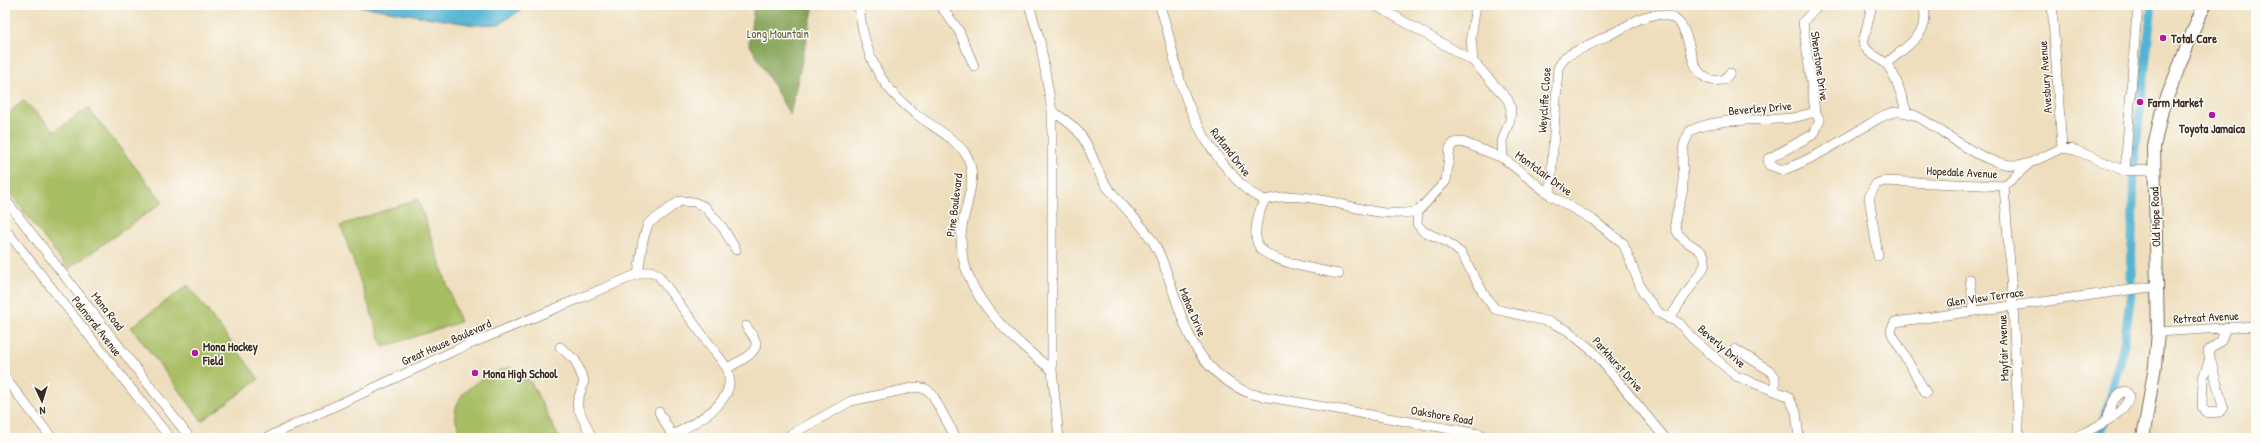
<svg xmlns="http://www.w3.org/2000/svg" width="2261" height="443" font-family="'Patrick Hand',sans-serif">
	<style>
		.green { fill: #a7bd62; stroke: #717440 }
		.forest { fill: #85a458; stroke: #60673b }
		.water { fill: #54b4d3; stroke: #486f78 }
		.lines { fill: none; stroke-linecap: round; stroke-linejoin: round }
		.canal { stroke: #54b4d3; stroke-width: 9 }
		.minor-casing { stroke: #7a6956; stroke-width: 10 }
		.major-casing { stroke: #7a6956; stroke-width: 14 }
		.minor { stroke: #fff; stroke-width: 9 }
		.major { stroke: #fff; stroke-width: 12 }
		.poi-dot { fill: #b5179e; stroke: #fdfcf7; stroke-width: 1.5 }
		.labels { text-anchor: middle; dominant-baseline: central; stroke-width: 3; stroke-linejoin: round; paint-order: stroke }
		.park-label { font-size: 12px; fill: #615d36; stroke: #fdfcf7 }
		.poi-label { font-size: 12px; font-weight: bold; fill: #3b2a1e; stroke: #fdfcf7; text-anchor: start }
		.street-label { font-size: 12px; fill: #3b2a1e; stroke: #fdfcf7 }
	</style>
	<rect width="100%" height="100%" fill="#fdfcf7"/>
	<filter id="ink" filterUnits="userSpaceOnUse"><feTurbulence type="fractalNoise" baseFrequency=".025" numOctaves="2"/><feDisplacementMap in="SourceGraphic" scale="8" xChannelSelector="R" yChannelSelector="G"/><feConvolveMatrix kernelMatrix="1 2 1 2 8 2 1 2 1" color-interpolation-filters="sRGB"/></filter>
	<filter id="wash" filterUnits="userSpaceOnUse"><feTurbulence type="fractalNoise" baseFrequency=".012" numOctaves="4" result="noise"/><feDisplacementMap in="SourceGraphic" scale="16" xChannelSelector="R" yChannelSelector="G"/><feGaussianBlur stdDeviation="0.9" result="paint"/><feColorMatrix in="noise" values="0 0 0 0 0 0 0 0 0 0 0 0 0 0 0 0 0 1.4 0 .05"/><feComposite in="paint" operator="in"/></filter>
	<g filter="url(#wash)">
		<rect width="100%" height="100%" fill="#eedebd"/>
		<path class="green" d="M23 100 55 131 88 108 163 202 68 269 5 187V117Z
			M418 199 460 322 383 347 341 225Z
			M188 285 259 379 202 421 131 327Z
			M509 367 523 373 532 384 559 438H464C462 433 458 427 456 421 449 392 487 375 509 367Z"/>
		<path class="forest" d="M754 5H814L790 115 749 43Z"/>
		<path class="water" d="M352 5H528L500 24 474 25Z"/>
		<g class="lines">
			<path class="canal" d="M2131 280 2134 164 2152 5
				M2100 438 2124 343 2131 294"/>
		</g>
	</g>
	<g filter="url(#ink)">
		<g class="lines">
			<defs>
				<path id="minor" d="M859 5C864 54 879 88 920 117 935 128 954 138 965 153 982 178 961 211 961 238 961 295 1011 338 1052 370
					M940 5 959 31 974 66
					M1029 5 1040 41 1052 111V370L1059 438
					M1159 5C1168 26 1171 47 1177 70 1187 108 1203 142 1230 172 1240 184 1249 194 1265 200 1317 185 1366 223 1418 211
					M1375 5 1473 61 1508 100 1511 109 1510 120 1502 141 1503 158 1550 195 1593 220 1623 243 1643 293 1659 313 1679 323 1693 339 1736 376 1788 396 1796 412 1799 438
					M1872 5 1863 43C1867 55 1881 57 1888 66 1898 78 1901 98 1907 112
					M2052 5 2062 148
					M1473 61 1471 38 1476 5
					M1886 64C1904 47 1933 34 1923 5
					M1052 111C1062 118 1073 124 1080 134 1093 150 1095 171 1108 188 1125 210 1148 228 1160 255 1184 312 1184 366 1251 394L1479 434 1490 438
					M1815 112 1803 22 1818 5
					M1503 158 1462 142 1454 143 1450 148 1446 181 1418 211 1417 224 1423 231 1447 242 1461 253 1485 296 1495 309 1550 322 1567 330 1594 352 1665 438
					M2125 171 2136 24 2139 5
					M2004 186 2013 305 2019 438
					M1550 195 1558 68 1565 57C1584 47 1603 38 1623 28 1630 24 1639 18 1648 16 1703 5 1678 71 1711 80 1715 81 1720 80 1724 80L1730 73
					M5 199 190 438
					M1265 200C1258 212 1250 239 1262 250 1275 263 1320 270 1339 274
					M5 229 170 438
					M1878 256 1869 197 1876 184 1884 181 2004 186 2030 163 2062 148 2075 150 2125 171 2154 170
					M638 274 643 240 648 224 680 201 694 202 705 207 723 228 736 250
					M1970 279 1974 310
					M1669 319 1703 269C1713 248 1685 247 1678 233 1671 222 1680 206 1682 194 1685 178 1681 161 1684 145 1685 140 1688 136 1690 131 1720 116 1759 122 1791 118 1799 117 1807 114 1815 112L1820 120 1814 134 1768 159 1769 165 1783 170C1811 160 1836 144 1861 129 1872 123 1885 112 1897 112 1911 111 1922 119 1933 126 1961 143 1995 173 2030 163
					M2158 332 2256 326
					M560 347 575 360 584 381 577 403 578 408 592 438
					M1735 349 1769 370 1775 377V390
					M2210 358 2203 378 2202 408 2207 413 2220 412 2223 407 2210 358 2208 351 2221 341 2226 327
					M727 368C735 364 757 354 756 343 755 337 749 331 746 326
					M5 378 52 438
					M1926 393 1892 334 1891 330 1895 322 2158 286
					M659 412 672 435
					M266 438 458 349 638 274 651 271 658 275 727 368C741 404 691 424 668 438
					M785 438 851 401 917 387 926 389 932 394 956 438
					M2073 438C2089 430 2128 415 2129 395L2125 391C2112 396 2111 408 2106 420"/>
				<path id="major" d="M2143 438 2155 366 2158 332 2154 147 2162 110 2197 21 2205 5"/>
			</defs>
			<use href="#minor" class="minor-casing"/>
			<use href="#major" class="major-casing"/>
			<use href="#minor" class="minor"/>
			<use href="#major" class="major"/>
		</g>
	</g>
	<g class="poi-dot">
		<circle cx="2163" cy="38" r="4"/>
		<circle cx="2140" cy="102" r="4"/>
		<circle cx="2212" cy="115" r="4"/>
		<circle cx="195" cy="353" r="4"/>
		<circle cx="475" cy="373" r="4"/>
	</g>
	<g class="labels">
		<g class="park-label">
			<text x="778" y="33">Long Mountain</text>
		</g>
		<g class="poi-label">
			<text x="2171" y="38">Total Care</text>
			<text x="2148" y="102">Farm Market</text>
			<text x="2212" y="128" text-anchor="middle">Toyota Jamaica</text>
			<text x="203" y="346">Mona Hockey<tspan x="203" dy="14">Field</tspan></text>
			<text x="483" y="373">Mona High School</text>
		</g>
		<g class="street-label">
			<text transform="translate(1820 66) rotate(82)">Shenstone Drive</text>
			<text transform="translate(2045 77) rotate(-94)">Avesbury Avenue</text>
			<text transform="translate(1544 100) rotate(-86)">Weycliffe Close</text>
			<text transform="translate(1760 108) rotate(-5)">Beverley Drive</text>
			<text transform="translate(1231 152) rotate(52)">Rutland Drive</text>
			<text transform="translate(1962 172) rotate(3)">Hopedale Avenue</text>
			<text transform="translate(1544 173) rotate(36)">Montclair Drive</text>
			<text transform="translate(954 205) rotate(-83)">Pine Boulevard</text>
			<text transform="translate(2155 217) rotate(-92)">Old Hope Road</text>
			<text transform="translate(1985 297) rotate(-8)">Glen View Terrace</text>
			<text transform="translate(108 311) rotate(52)">Mona Road</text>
			<text transform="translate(1193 312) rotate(67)">Mahoe Drive</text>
			<text transform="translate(2206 317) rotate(-3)">Retreat Avenue</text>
			<text transform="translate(97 326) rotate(52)">Palmoral Avenue</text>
			<text transform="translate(446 342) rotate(-24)">Great House Boulevard</text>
			<text transform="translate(1722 346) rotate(41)">Beverly Drive</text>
			<text transform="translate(2003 348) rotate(-92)">Mayfair Avenue</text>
			<text transform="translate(1618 364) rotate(48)">Parkhurst Drive</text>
			<text transform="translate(1442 415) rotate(10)">Oakshore Road</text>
		</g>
	</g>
	<rect width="2261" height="443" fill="none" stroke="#fdfcf7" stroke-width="20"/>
	<g transform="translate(42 401) rotate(176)" stroke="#fdfcf7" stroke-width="3" paint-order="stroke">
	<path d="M0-3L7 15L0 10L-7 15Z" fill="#3b2a1e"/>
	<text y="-6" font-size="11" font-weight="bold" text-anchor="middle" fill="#3b2a1e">N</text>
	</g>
</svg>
